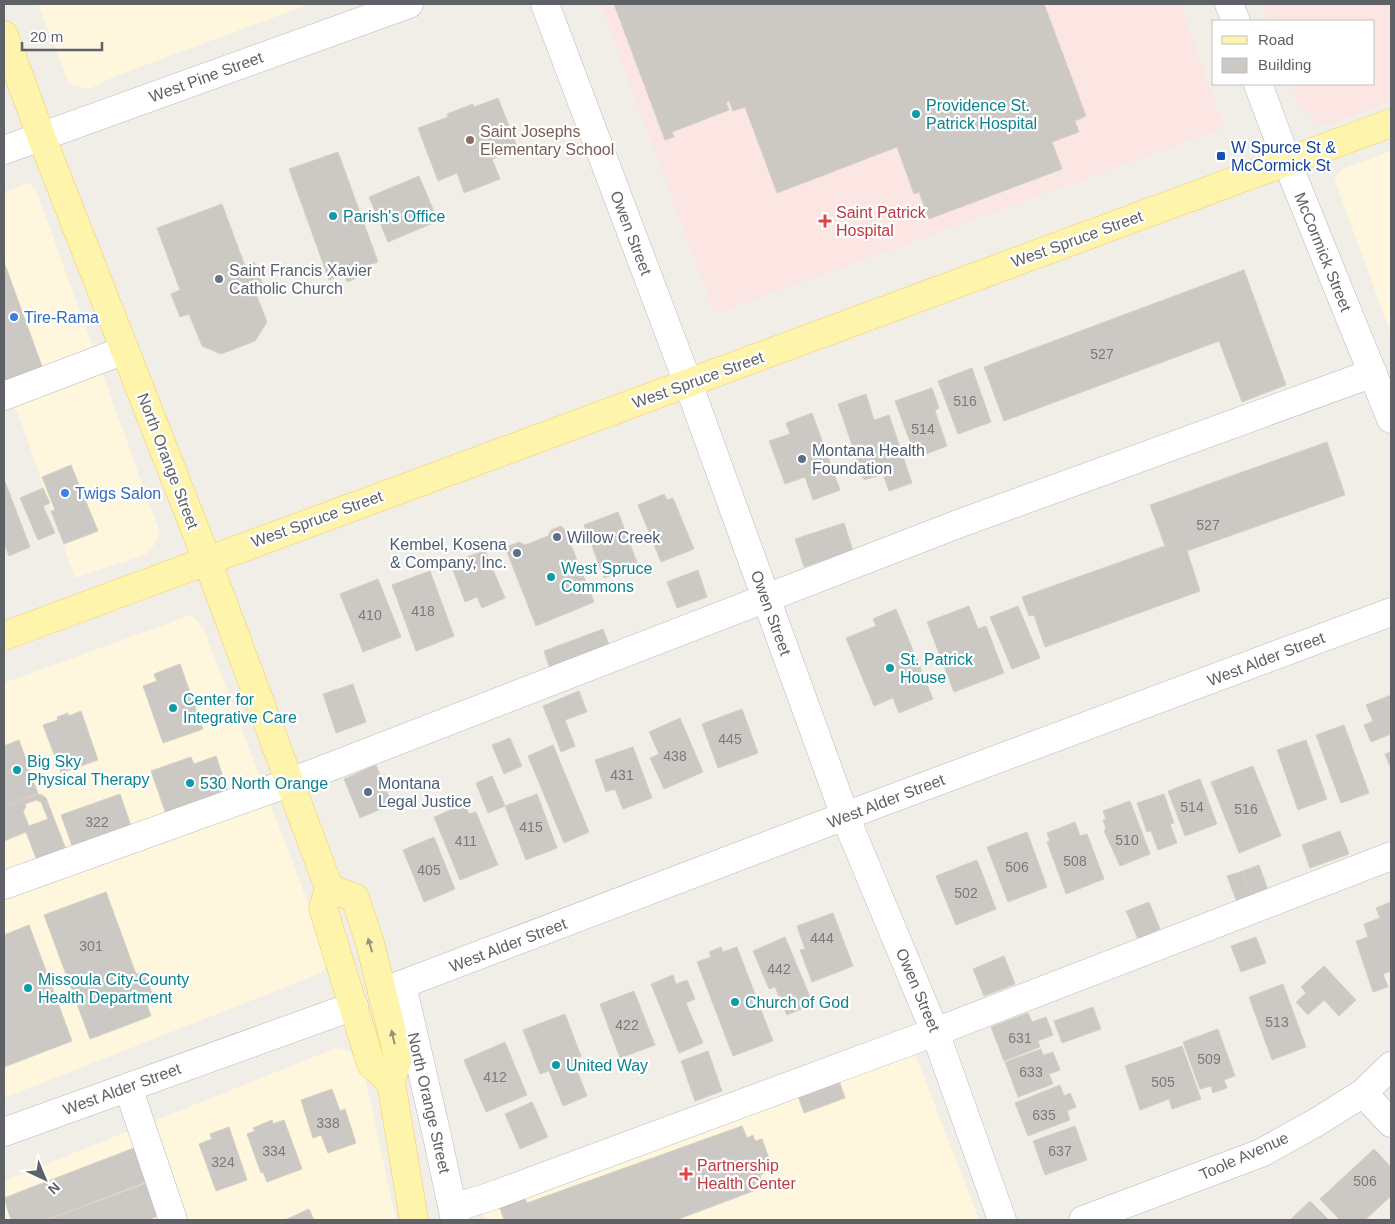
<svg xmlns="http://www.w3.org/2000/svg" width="1395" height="1224" font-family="Arial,sans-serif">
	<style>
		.commercial { fill: #fef7dd }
		.medical { fill: #fce6e3 }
		.building { fill: #ccc8c3; stroke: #d5d0c4; fill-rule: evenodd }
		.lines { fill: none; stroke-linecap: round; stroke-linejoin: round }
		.minor-casing { stroke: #b6b8bd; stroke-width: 29 }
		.major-casing { stroke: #f2cc5d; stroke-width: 29 }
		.minor { stroke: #fff; stroke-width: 28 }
		.major { stroke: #fff4ac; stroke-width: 28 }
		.oneway { fill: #96947e }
		.culture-dot { fill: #0f9aa8; stroke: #fff; stroke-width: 2 }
		.education-dot { fill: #8d6e63; stroke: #fff; stroke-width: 2 }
		.transit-dot { fill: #1a4fb4; stroke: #fff; stroke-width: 2 }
		.health-dot { fill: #e0444e; stroke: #fff; stroke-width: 2 }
		.worship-dot { fill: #6b7280; stroke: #fff; stroke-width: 2 }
		.shop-dot { fill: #3f7fe0; stroke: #fff; stroke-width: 2 }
		.service-dot { fill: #5c6f8a; stroke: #fff; stroke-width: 2 }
		.labels { text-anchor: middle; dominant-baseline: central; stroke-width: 4.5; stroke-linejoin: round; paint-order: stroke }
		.number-label { font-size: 14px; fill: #7a7b7d }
		.street-label { font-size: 16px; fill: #5e6166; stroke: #fff }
		.culture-label { font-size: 16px; fill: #0d838f; stroke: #fff; text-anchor: start }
		.education-label { font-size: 16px; fill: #785e54; stroke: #fff; text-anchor: start }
		.transit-label { font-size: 16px; fill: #164399; stroke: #fff; text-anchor: start }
		.health-label { font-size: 16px; fill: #be3a42; stroke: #fff; text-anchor: start }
		.worship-label { font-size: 16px; fill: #5b616d; stroke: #fff; text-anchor: start }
		.shop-label { font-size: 16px; fill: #366cbe; stroke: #fff; text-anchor: start }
		.service-label { font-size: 16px; fill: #4e5e75; stroke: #fff; text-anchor: start }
	</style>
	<rect width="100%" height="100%" fill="#f0eee6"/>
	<path class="commercial" d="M38 4H310L116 76 89 89 69 84Z
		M1391 151V334L1334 178 1343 169Z
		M28 183 36 190 160 533 152 548 145 555 75 578 11 393 4 396V192Z
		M191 615 203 627 330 961 321 973 4 1098V683Z
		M910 1041 979 1220H485L478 1201Z
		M336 1048 347 1050 359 1061 365 1077 396 1220H4V1181Z"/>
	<path class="medical" d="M600 4H1180L1224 128 715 314Z
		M1261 4H1391V101L1332 123H1316L1299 105 1291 84H1374V21H1267Z"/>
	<path class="building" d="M614 4H1044L1086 116 1075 121 1079 132 1052 142 1062 169 929 219 919 192 914 194 897 147 777 193 745 107 733 111 729 101 726 103 729 110 672 132 674 137 665 140Z
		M498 98 518 149 492 159 500 179 464 193 457 173 438 181 418 128 448 117 447 114 473 104 474 107Z
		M338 152 378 262 363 267 366 274 347 282 344 274 329 280 289 169Z
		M419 176 438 221 388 242 369 197Z
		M222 204 245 266 254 262 259 273 263 286 254 289 267 322 255 341 221 354 202 346 189 314 180 317 171 294 180 290 157 228Z
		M4 262 44 372 4 387Z
		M1244 270 1286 385 1242 402 1219 341 1004 421 984 367Z
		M972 368 991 422 958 434 938 381Z
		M932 388 939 408 935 411 947 446 916 458 895 401Z
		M866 394 874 420 889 415 912 483 889 491 883 474 864 480 838 404Z
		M812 413 840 490 813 500 805 477 785 484 769 441 790 434 786 423Z
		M1327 442 1345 495 1187 551 1200 591 1045 647 1034 615 1029 616 1022 597 1165 546 1150 505Z
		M71 465 98 531 64 544 51 511 55 510 42 477Z
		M4 479 30 547 9 556 4 543Z
		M43 488 50 503 43 506 55 533 38 540 20 498Z
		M664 494 667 500 673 498 694 549 661 562 638 505Z
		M618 512 638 565 604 578 584 525Z
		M844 523 853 551 804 567 795 539Z
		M561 526 565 530 594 602 536 626 507 552 509 546 519 542 525 545 548 536 551 530Z
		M485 551 505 598 482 608 477 597 465 602 450 562Z
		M698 570 707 597 677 608 667 582Z
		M430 571 454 636 416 651 392 585Z
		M378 579 401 637 363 652 340 594Z
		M969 606 978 629 986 626 1004 673 954 692 927 622Z
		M1018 606 1040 658 1012 669 990 617Z
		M896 609 933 699 899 713 893 698 874 706 846 638 876 626 873 619Z
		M603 629 611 650 551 672 544 651Z
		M180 664 203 729 163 743 143 686 157 681 154 674Z
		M353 684 366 722 336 733 323 694Z
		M579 691 587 712 565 720 575 746 561 752 543 706Z
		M1391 695V734L1371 742 1364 725 1373 721 1366 705Z
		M742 709 758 753 718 768 702 724Z
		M81 711 98 760 61 773 43 725 58 720 57 717 68 713 69 716Z
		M680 718 703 772 664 789 650 758 659 754 649 732Z
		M1344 725 1369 793 1341 803 1316 735Z
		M510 738 522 766 504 774 492 745Z
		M19 740 38 794 4 806V746Z
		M1306 740 1327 799 1298 810 1277 750Z
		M553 745 589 832 564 843 528 756Z
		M633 747 652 798 623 809 615 789 606 792 595 760Z
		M1391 752V769L1385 754Z
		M216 756 228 792 166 814 151 771 191 757 194 764Z
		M376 765 392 804 360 818 344 779Z
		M1253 766 1281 836 1239 853 1211 782Z
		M492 776 505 806 488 813 476 783Z
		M1200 779 1217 824 1185 836 1168 791Z
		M36 794 42 795 46 798 67 852 38 863 26 832 4 841V806ZM36 800 41 802 48 819 29 826 23 811 26 807 25 804Z
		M120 794 132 829 74 851 61 815Z
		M537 794 557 848 526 860 505 806Z
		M1164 794 1174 823 1170 824 1177 843 1158 850 1151 831 1147 832 1137 803Z
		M1130 801 1150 854 1120 866 1104 831 1106 828 1103 820 1106 819 1103 811Z
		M465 804 469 814 476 812 498 865 460 880 434 817Z
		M1075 822 1080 836 1087 834 1104 879 1066 894 1047 842 1050 841 1047 833Z
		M1340 831 1349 854 1310 868 1302 845Z
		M1027 832 1047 887 1008 902 987 847Z
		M434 837 455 889 424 902 403 850Z
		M977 860 996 909 956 925 936 876Z
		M1259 865 1268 890 1252 896 1243 871Z
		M1243 871 1252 896 1237 902 1227 876Z
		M106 892 136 974 144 971 153 996 145 999 151 1016 90 1039 44 915Z
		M1149 902 1160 929 1138 939 1126 911Z
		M1391 902V971L1383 974 1388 987 1373 992 1356 941 1368 937 1364 924 1380 918 1376 908Z
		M833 913 853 966 812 982 800 950 805 949 797 926Z
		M29 925 72 1041 4 1067V935Z
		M785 937 813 1004 787 1015 775 987 769 989 753 951Z
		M1256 937 1266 963 1241 972 1231 946Z
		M721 947 723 952 737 947 773 1041 733 1056 697 962 711 957 709 952Z
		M1004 956 1015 984 984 996 973 969Z
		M1324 966 1356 1000 1339 1016 1324 1000 1308 1015 1296 1002 1306 993 1301 987Z
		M673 975 676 984 687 980 695 999 686 1003 703 1043 679 1053 651 984Z
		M1283 984 1306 1047 1272 1060 1249 997Z
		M634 991 655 1045 620 1058 600 1004Z
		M1093 1007 1101 1029 1062 1043 1054 1021Z
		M1028 1013 1032 1022 1046 1017 1053 1035 1038 1041 1040 1047 1004 1061 991 1027Z
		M565 1014 581 1056 573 1060 587 1096 563 1106 549 1071 540 1074 523 1030Z
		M1218 1029 1235 1076 1224 1080 1227 1088 1213 1093 1211 1086 1200 1089 1183 1042Z
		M505 1042 527 1095 486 1112 464 1060Z
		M1182 1046 1201 1099 1172 1109 1169 1099 1140 1110 1125 1066Z
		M1041 1049 1043 1055 1053 1052 1060 1070 1049 1074 1053 1084 1018 1097 1005 1062Z
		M708 1051 722 1091 695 1101 681 1061Z
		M837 1075 845 1098 804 1113 796 1090Z
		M1060 1085 1064 1096 1070 1093 1076 1107 1067 1111 1070 1120 1028 1136 1015 1103Z
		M332 1089 340 1111 345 1109 356 1143 328 1153 321 1135 313 1138 301 1100Z
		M532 1102 548 1137 520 1149 505 1114Z
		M272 1120 273 1124 284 1120 302 1169 267 1182 263 1172 261 1173 247 1134 255 1131 253 1128Z
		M742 1126 747 1138 753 1135 755 1141 762 1139 771 1164 765 1167 767 1172 760 1175 764 1187 676 1220H504L499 1205 524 1196 527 1203Z
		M1075 1126 1087 1160 1045 1175 1033 1141Z
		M229 1127 247 1180 216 1191 199 1144 212 1139 210 1134Z
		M134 1148 146 1182 46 1220H11L4 1198Z
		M1374 1149 1391 1167V1196L1365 1220H1340L1320 1199Z
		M147 1183 159 1216 146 1220H48Z
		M1310 1201 1329 1220H1290Z
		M309 1209 314 1220H285Z"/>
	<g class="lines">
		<defs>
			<path id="minor" d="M545 4 688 383 845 816 935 1032 1002 1220
				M1229 4 1236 21
				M1258 84 1287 162 1391 419
				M4 150 409 4
				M4 396 125 350
				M4 885 291 782 958 524 1373 373
				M402 985 437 1136 455 1220
				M382 992 845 816 1391 612
				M128 1087 173 1220
				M1363 1093 1391 1123
				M4 1132 354 1006
				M453 1208 489 1197 935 1032 1391 856
				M1083 1220 1261 1153 1317 1122 1363 1093 1391 1066"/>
			<path id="major" d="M4 35 41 136 207 560 329 888 323 908 371 1064 391 1082
				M4 636 1391 123
				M329 888 355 898 370 943 398 1057 391 1082 414 1220"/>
		</defs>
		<use href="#minor" class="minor-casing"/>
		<use href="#major" class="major-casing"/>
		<use href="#minor" class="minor"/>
		<use href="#major" class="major"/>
	</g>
	<defs><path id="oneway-solid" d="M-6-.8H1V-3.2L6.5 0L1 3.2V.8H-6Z" transform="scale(1.25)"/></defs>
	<g class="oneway">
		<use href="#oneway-solid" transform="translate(370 945) rotate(-106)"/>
		<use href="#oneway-solid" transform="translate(393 1037) rotate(-103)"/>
	</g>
	<g class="culture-dot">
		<circle cx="916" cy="114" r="5"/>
		<circle cx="333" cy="216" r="5"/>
		<circle cx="551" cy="577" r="5"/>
		<circle cx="890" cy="668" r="5"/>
		<circle cx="173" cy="708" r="5"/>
		<circle cx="17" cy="770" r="5"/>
		<circle cx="190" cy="783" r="5"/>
		<circle cx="28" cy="988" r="5"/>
		<circle cx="735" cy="1002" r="5"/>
		<circle cx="556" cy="1065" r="5"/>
	</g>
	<circle class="education-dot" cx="470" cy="140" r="5"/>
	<rect class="transit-dot" x="1216" y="151" width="10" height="10" rx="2.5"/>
	<g class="health-dot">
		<path d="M822.5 213.5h5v5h5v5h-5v5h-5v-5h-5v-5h5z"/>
		<path d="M683.5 1166.5h5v5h5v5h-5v5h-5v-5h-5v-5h5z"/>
	</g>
	<circle class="worship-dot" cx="219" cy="279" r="5"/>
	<g class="shop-dot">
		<circle cx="14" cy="317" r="5"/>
		<circle cx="65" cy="493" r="5"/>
	</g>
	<g class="service-dot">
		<circle cx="802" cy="459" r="5"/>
		<circle cx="557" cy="537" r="5"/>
		<circle cx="517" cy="553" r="5"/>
		<circle cx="368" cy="792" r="5"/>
	</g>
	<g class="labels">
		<g class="number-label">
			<text x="1102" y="354">527</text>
			<text x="965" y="401">516</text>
			<text x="923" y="429">514</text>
			<text x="1208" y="525">527</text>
			<text x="423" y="611">418</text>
			<text x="370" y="615">410</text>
			<text x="730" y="739">445</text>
			<text x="675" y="756">438</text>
			<text x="622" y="775">431</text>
			<text x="1192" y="807">514</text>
			<text x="1246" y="809">516</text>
			<text x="97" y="822">322</text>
			<text x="531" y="827">415</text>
			<text x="1127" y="840">510</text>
			<text x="466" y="841">411</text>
			<text x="1075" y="861">508</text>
			<text x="1017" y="867">506</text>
			<text x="429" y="870">405</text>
			<text x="966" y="893">502</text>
			<text x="822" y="938">444</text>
			<text x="91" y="946">301</text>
			<text x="779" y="969">442</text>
			<text x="1277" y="1022">513</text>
			<text x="627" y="1025">422</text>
			<text x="1020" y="1038">631</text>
			<text x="1209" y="1059">509</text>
			<text x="1031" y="1072">633</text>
			<text x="495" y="1077">412</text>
			<text x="1163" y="1082">505</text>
			<text x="1044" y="1115">635</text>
			<text x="328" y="1123">338</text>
			<text x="274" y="1151">334</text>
			<text x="1060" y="1151">637</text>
			<text x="223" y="1162">324</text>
			<text x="1365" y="1181">506</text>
		</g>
		<g class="street-label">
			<text transform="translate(206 77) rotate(-20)">West Pine Street</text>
			<text transform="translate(631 233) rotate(69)">Owen Street</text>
			<text transform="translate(1077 239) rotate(-20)">West Spruce Street</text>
			<text transform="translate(1323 252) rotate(68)">McCormick Street</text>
			<text transform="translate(698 380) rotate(-20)">West Spruce Street</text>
			<text transform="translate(168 461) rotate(69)">North Orange Street</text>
			<text transform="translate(317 519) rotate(-20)">West Spruce Street</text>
			<text transform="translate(771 613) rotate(70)">Owen Street</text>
			<text transform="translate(1266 659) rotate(-21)">West Alder Street</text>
			<text transform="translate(886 801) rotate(-21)">West Alder Street</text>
			<text transform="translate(508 945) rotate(-21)">West Alder Street</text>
			<text transform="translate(918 990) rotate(67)">Owen Street</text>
			<text transform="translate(122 1089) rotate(-20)">West Alder Street</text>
			<text transform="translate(429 1103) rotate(77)">North Orange Street</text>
			<text transform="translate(1244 1156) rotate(-24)">Toole Avenue</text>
		</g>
		<g class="culture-label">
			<text x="926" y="105">Providence St.<tspan x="926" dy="18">Patrick Hospital</tspan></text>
			<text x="343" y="216">Parish's Office</text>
			<text x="561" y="568">West Spruce<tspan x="561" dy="18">Commons</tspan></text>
			<text x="900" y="659">St. Patrick<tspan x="900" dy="18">House</tspan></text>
			<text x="183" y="699">Center for<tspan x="183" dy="18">Integrative Care</tspan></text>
			<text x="27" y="761">Big Sky<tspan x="27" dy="18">Physical Therapy</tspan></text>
			<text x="200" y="783">530 North Orange</text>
			<text x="38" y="979">Missoula City-County<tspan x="38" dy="18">Health Department</tspan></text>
			<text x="745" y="1002">Church of God</text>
			<text x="566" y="1065">United Way</text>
		</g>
		<g class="education-label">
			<text x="480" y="131">Saint Josephs<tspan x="480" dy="18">Elementary School</tspan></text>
		</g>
		<g class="transit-label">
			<text x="1231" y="147">W Spurce St &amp;<tspan x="1231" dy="18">McCormick St</tspan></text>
		</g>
		<g class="health-label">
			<text x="836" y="212">Saint Patrick<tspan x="836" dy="18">Hospital</tspan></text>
			<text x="697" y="1165">Partnership<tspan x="697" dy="18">Health Center</tspan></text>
		</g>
		<g class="worship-label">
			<text x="229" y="270">Saint Francis Xavier<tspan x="229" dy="18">Catholic Church</tspan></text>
		</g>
		<g class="shop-label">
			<text x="24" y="317">Tire-Rama</text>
			<text x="75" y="493">Twigs Salon</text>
		</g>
		<g class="service-label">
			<text x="812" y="450">Montana Health<tspan x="812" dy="18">Foundation</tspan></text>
			<text x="567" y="537">Willow Creek</text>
			<text x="507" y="544" text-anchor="end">Kembel, Kosena<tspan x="507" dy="18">&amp; Company, Inc.</tspan></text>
			<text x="378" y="783">Montana<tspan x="378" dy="18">Legal Justice</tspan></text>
		</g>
	</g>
	<rect width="1395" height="1224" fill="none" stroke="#5e6166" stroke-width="10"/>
	<rect x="1212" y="20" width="162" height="65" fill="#ffffff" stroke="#bfc0c2"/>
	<rect x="1222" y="36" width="25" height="8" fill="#fff4ac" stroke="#bfc0c2"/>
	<text x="1258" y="45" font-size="15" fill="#5e6166">Road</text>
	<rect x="1222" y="58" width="25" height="15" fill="#ccc8c3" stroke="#bfc0c2"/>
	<text x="1258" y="70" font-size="15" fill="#5e6166">Building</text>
	<g transform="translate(45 1179) rotate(136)" stroke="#ffffff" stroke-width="4" paint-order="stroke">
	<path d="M0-4L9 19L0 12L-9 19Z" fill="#5e6166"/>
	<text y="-8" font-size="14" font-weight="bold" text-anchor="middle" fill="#5e6166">N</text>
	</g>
	<path d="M22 42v8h80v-8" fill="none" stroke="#5e6166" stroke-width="2.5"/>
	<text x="30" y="42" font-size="15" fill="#5e6166" stroke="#ffffff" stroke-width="4" paint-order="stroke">20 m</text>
</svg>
